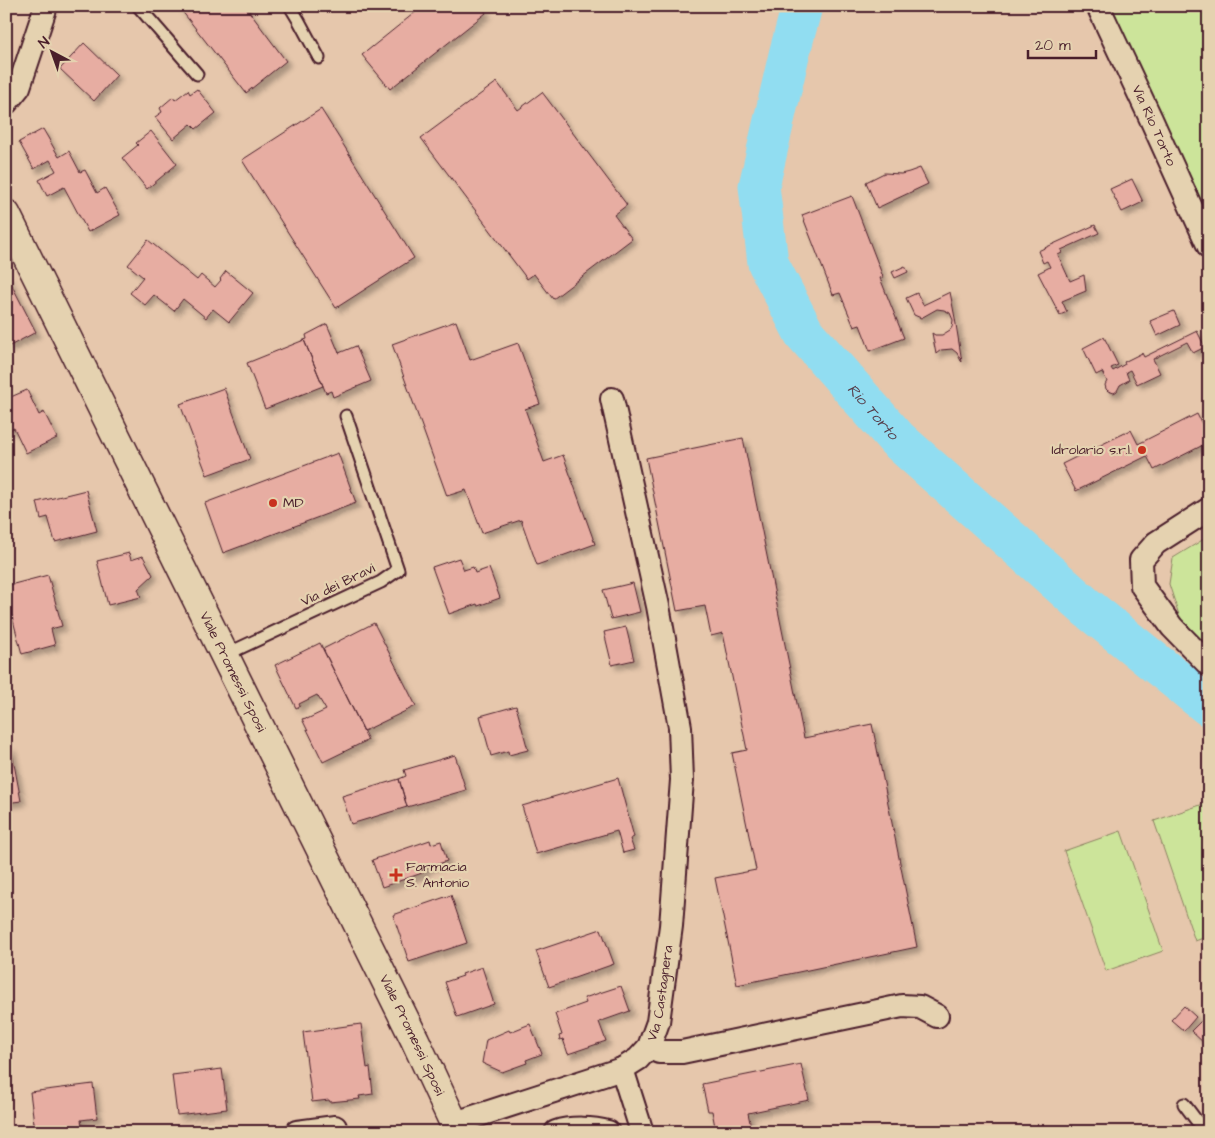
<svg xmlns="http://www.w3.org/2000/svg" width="1215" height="1138" font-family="'Architects Daughter',sans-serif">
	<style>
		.green { fill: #cce49a; stroke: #8b8262 }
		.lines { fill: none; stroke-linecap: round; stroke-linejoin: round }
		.river { stroke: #91ddf1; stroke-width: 41 }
		.building { fill: #e7ada2; stroke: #4a1f2b; filter: url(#shadow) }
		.lane-casing { stroke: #4a1f2b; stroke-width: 15 }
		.street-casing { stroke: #4a1f2b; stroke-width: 26 }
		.secondary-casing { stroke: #4a1f2b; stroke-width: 31 }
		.lane { stroke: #e5d2b0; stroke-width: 11 }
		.street { stroke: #e5d2b0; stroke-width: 22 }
		.secondary { stroke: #e5d2b0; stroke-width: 28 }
		.poi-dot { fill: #c8321e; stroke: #e5d2b0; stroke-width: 2 }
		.labels { text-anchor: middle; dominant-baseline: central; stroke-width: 4.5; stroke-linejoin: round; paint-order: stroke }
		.street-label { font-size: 14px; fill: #4a1f2b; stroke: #e5d2b0 }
		.poi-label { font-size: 14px; fill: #4a1f2b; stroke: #e5d2b0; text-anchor: start }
		.water-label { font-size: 15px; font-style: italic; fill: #553c49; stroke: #e5d2b0 }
	</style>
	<defs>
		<filter id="shadow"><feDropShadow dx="4.5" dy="4.5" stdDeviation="2.5" flood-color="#0004"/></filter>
	</defs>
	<rect width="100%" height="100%" fill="#e6c7ac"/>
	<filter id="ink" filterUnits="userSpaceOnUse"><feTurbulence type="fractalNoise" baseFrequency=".02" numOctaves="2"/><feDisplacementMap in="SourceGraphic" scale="10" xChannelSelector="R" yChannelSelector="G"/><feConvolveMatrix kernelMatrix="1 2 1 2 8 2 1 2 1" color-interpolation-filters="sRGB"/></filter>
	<g filter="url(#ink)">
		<path class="green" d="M1109 6H1209V225Z
			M1209 536V646L1180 618 1169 584 1173 558Z
			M1209 802V936L1195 941 1154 821Z
			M1121 831 1163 951 1106 971 1064 851Z"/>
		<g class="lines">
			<path class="river" id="s1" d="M802 6 789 55 759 186 768 263 804 333 897 439 1086 607 1209 706"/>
		</g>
		<path class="building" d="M178 6H245L286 61 246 93Z
			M423 6H481L486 13 390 89 362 55Z
			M84 43 117 75 94 101 60 69Z
			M497 82 518 110 542 92 627 205 614 215 632 239 553 299 534 274 527 279 421 138Z
			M197 89 216 113 196 129 191 124 173 139 155 117 162 112 160 108 173 97 175 100 188 90 190 94Z
			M321 109 414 258 336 308 242 160Z
			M43 129 59 157 69 151 80 172 85 170 97 193 105 188 120 215 88 232 64 187 47 196 39 180 56 171 50 160 34 169 19 142Z
			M151 131 177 164 147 189 122 158 138 145 136 143Z
			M920 168 928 184 877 208 866 182 884 173 901 174 909 172Z
			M1132 179 1143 202 1122 212 1110 189Z
			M852 196 883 277 880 278 904 338 870 351 860 325 854 327 840 293 833 295 802 215Z
			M1095 225 1099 233 1061 250 1062 253 1058 255 1070 281 1084 275 1086 291 1062 301 1067 312 1060 315 1038 273 1050 267 1047 261 1043 263 1038 251Z
			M148 240 197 280 201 275 215 287 221 280 220 279 226 271 253 293 229 322 213 309 206 318 183 299 174 311 154 295 145 305 130 293 143 277 128 265Z
			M905 266 908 272 895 278 892 272Z
			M6 274 36 332 6 348Z
			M950 292 955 318 962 362 961 361 957 353 952 349 941 350 936 354 932 333 935 335H942L950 330 952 327 953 320 950 313 944 310 937 309 921 318 914 315 906 298 917 293 923 305Z
			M1174 311 1180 325 1157 336 1150 321Z
			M456 321 470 360 518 343 540 404 525 409 544 462 563 455 595 544 537 565 521 520 482 533 466 490 447 496 392 344Z
			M327 324 339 353 356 346 371 381 333 397 331 391 326 393 304 340 307 339 306 335Z
			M1197 331 1205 347 1193 353 1187 342 1153 359 1160 373 1137 384 1130 370 1126 372 1129 380 1120 385 1117 391 1114 393 1108 391 1106 389 1105 385 1107 381 1102 372 1096 375 1083 348 1104 337 1118 365 1111 368 1113 371 1125 364 1124 362 1142 353 1144 357Z
			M304 340 323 386 265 409 247 363Z
			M224 388 250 459 207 475 180 404Z
			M27 390 39 415 44 412 57 438 26 453 14 428 9 430 6 425V399Z
			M1197 414 1209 438V442L1154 470 1147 456 1076 491 1062 464 1131 430 1138 444Z
			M743 438 804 738 872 724 917 947 737 985 715 878 756 870 732 753 747 750 723 633 711 636 705 606 677 611 646 458Z
			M338 453 356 503 223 553 205 503Z
			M86 490 97 531 55 542 48 517 41 519 37 502Z
			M129 553 131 560 143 556 153 575 138 589 141 597 108 605 97 561Z
			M459 558 464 570 473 567 475 573 489 568 500 598 478 606 477 604 449 614 432 567Z
			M48 575 62 626 51 629 55 645 22 654 6 594V586Z
			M633 583 640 612 611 619 603 590Z
			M374 623 416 706 364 731 323 649Z
			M626 627 634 660 612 665 604 632Z
			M320 643 368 740 323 762 302 719 306 718 307 719 326 710 317 695 299 704 300 706 296 708 275 665Z
			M516 706 528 750 509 755 508 751 491 756 480 716Z
			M6 748H11L21 801 6 803Z
			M455 755 466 790 407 807 399 779 406 776 404 770Z
			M618 778 634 837 630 839 634 850 623 853 617 831 536 854 522 806Z
			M399 779 407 807 351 824 342 796Z
			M430 840 431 844 441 841 447 861 424 869 425 872 382 887 372 860Z
			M451 895 467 943 409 962 393 915Z
			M601 929 614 964 549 987 536 951Z
			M482 967 494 1004 457 1017 445 982 463 976 462 974Z
			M621 986 630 1011 599 1022 606 1041 568 1054 563 1039 560 1040 559 1036 562 1035 555 1014 586 1003 584 998Z
			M1184 1006 1196 1017 1184 1031 1171 1020Z
			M1206 1016 1209 1018V1040L1205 1044 1191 1031Z
			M361 1024 367 1068 370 1067 373 1094 359 1096 360 1099 330 1102 329 1100 312 1102 303 1032Z
			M530 1024 542 1054 526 1060 527 1063 502 1072 482 1063 486 1040 509 1030 510 1032Z
			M801 1064 809 1100 748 1113 752 1132H716L712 1111H708L702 1084Z
			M222 1069 227 1109 177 1115 172 1075Z
			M93 1084 97 1118 81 1120 82 1125 35 1131 30 1092Z"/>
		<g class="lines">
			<defs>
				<path id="lane" d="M138 6 197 74
					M290 6 299 21 319 58
					M225 655 381 582 398 570 346 416
					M1184 1104 1205 1132"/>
				<g id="street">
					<path id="s2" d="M1098 6 1151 119 1209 247"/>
					<path d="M6 103 19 87 46 6"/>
					<path d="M1209 509 1156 543 1141 560 1142 586 1172 627 1209 665"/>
					<path d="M649 1047 659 1052H682L902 1006 920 1007 937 1016"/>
					<path d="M622 1069 642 1132"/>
					<path id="s3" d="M455 1123 622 1069 638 1059 649 1047 658 1022 671 926 682 780 680 727 658 606 612 399"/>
					<path d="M297 1132 335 1127"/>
					<path d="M556 1132C570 1127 594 1128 608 1132"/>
				</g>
				<g id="secondary">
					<path id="s4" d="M6 214 415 1040 458 1132"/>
				</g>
			</defs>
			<use href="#lane" class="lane-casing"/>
			<use href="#street" class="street-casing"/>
			<use href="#secondary" class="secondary-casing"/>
			<use href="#lane" class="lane"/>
			<use href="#street" class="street"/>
			<use href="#secondary" class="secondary"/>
		</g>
	</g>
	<g class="poi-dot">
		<circle cx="1142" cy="450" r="5"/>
		<circle cx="273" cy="503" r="5"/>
		<path d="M393.5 867.5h5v5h5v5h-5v5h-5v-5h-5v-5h5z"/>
	</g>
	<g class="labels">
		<g class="street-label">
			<text stroke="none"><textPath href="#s2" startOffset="132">Via Rio Torto</textPath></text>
			<text transform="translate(338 585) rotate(-26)">Via dei Bravi</text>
			<text stroke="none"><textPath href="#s4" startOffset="511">Viale Promessi Sposi</textPath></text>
			<text stroke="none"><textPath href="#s3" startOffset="266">Via Castagnera</textPath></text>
			<text stroke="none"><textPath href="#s4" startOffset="916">Viale Promessi Sposi</textPath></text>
		</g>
		<g class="poi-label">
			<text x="1132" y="450" text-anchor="end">Idrolario s.r.l.</text>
			<text x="283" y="503">MD</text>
			<text x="406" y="867">Farmacia<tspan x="406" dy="16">S. Antonio</tspan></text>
		</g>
		<g class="water-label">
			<text stroke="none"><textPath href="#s1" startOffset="446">Rio Torto</textPath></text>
		</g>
	</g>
	<rect width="1215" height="1138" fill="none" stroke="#e5d2b0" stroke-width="25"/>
	<rect x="12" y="12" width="1190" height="1113" fill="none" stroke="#4a1f2b" stroke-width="2" filter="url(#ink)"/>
	<g transform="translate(52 52) rotate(319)" stroke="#e5d2b0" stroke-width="4" paint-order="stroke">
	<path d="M0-4L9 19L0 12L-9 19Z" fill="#4a1f2b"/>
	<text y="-8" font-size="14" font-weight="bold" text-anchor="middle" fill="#4a1f2b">N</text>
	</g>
	<path d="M1028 50v8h68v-8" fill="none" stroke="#4a1f2b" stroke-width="2.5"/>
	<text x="1035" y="50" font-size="15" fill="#4a1f2b" stroke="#e5d2b0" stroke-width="4" paint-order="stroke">20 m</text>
</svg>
